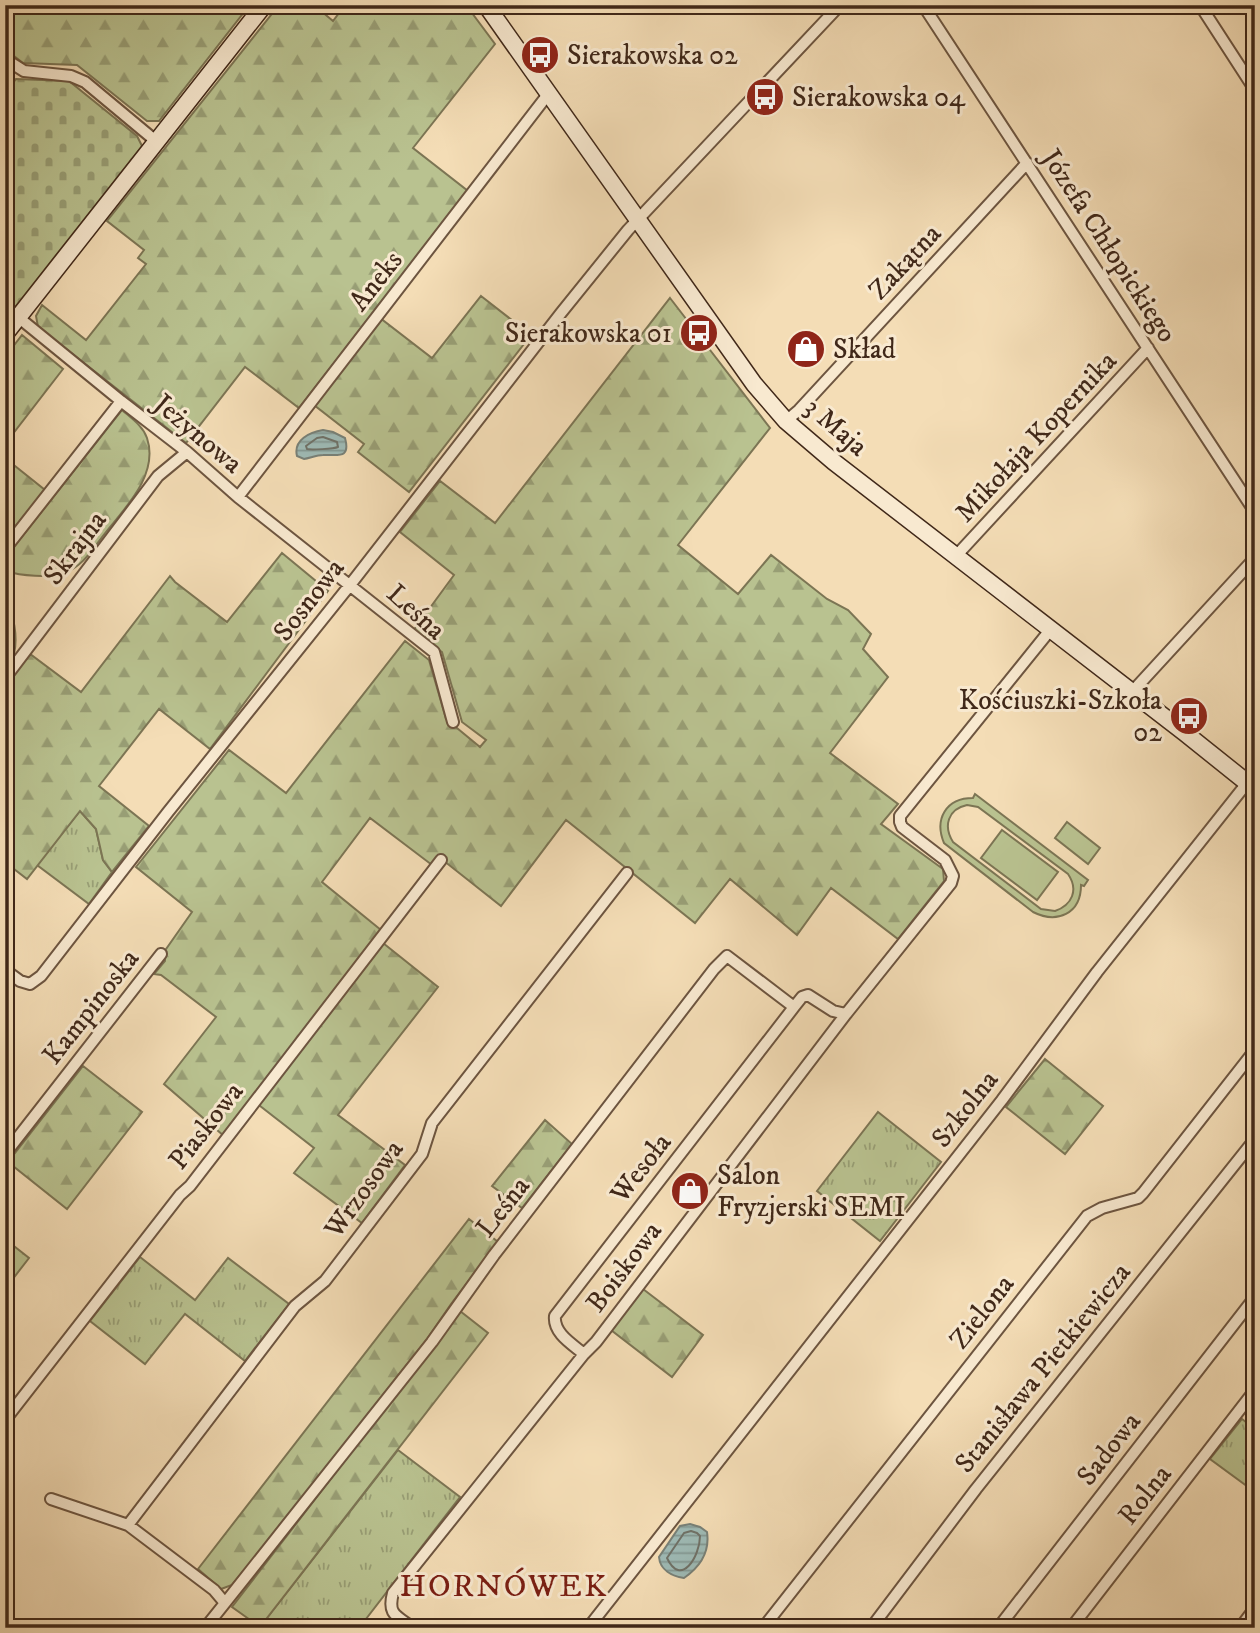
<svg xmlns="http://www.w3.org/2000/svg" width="1260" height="1633" font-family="'IM FELL DW Pica',serif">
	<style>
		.grass { fill: url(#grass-tufts); stroke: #7c7554; stroke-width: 2 }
		.forest { fill: url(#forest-firs); stroke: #7c7554; stroke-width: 2 }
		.cemetery { fill: url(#cemetery-stones); stroke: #7c7554; stroke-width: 2 }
		.pitch { fill: #b9c290; stroke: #7c7554; stroke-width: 2; fill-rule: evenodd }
		.water { fill: url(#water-rules); stroke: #788077; stroke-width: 2 }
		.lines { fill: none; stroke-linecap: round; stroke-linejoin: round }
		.shore { stroke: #6f7167; stroke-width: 2 }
		.street-casing { stroke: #6d5540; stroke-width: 14 }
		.secondary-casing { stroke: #402819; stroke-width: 19 }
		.street { stroke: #f8e9d0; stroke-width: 10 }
		.secondary { stroke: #f8e9d0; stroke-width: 16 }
		.labels { text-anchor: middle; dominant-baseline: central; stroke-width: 6; stroke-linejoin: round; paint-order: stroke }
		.poi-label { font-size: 28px; fill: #402819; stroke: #f8e9d0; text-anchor: start }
		.street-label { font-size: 28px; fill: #402819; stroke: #f8e9d0 }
		.quarter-label { font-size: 32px; letter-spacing: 2px; fill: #7a1f14; stroke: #f8e9d0 }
	</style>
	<defs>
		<pattern id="grass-tufts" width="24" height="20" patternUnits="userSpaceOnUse" patternTransform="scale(1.75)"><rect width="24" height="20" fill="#b9c290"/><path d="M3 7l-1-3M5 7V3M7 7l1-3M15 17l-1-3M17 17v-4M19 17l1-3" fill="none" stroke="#989e75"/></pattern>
		<pattern id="forest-firs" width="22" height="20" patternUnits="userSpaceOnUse" patternTransform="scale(1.75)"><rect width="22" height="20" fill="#b9c290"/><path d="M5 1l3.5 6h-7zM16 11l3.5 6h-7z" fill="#989e75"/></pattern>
		<pattern id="cemetery-stones" width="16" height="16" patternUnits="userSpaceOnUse" patternTransform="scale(1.75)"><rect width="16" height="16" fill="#b9c290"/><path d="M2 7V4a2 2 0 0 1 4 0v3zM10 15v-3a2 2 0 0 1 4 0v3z" fill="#989e75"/></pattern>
		<pattern id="water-rules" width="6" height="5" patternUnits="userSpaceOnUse" patternTransform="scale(1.75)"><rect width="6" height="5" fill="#9ebab5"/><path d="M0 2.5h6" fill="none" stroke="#829792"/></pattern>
	</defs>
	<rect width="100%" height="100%" fill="#f4ddb6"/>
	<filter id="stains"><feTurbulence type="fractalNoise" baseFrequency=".00286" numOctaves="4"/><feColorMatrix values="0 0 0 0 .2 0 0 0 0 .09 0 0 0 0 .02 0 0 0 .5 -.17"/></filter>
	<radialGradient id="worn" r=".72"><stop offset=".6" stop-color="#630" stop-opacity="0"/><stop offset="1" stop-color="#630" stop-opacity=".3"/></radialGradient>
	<path class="grass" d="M80 811 96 829 103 860 112 872 89 904 37 865Z
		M878 1112 941 1162 880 1241 817 1191Z
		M140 1257 195 1300 228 1258 289 1304 245 1361 185 1314 145 1364 90 1321Z
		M1242 1419 1255 1429V1492L1210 1459Z
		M398 1450 460 1497 359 1628 260 1627Z"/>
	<path class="forest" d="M5 5H246L248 7 159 121H147L77 65 23 63 5 49Z
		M279 5H314L333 21 345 5H466L495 44 413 148 468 191 299 408 245 367 186 443 38 327 36 316 42 305 86 340 146 264 138 258 144 250 107 221Z
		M481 296 531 335 409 492 358 452 364 444 314 405 380 318 432 358Z
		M670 298 770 428 678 545 738 594 771 555 827 599 848 610 871 634 863 649 888 677 830 753 898 804 881 824 943 869 944 881 898 939 831 888 797 935 730 879 695 923 566 820 501 906 439 857 432 865 370 818 322 882 381 930 383 943 438 987 338 1115 405 1165 362 1223 294 1173 314 1148 251 1099 224 1136 164 1084 216 1017 161 975 154 974 165 961 164 952 192 912 136 867 229 750 286 793 405 641 429 660 446 719 480 747 486 740 462 722 442 652 413 631 454 575 400 532 440 481 495 523Z
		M22 335 63 369 5 444V357Z
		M122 410C131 418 143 426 147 438 159 474 126 507 106 532 94 547 83 567 64 573 49 578 21 576 6 571L5 558Z
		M5 458 45 490 5 541Z
		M282 553 328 591 210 749 159 709 99 786 149 826 112 872 103 860 96 829 80 811 27 879 5 862V686L30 654 81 692 170 576 175 582 227 622Z
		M5 599C14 614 18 637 14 654 13 659 8 664 5 668Z
		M1045 1059 1103 1106 1065 1154 1006 1107Z
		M83 1066 142 1112 67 1209 8 1162Z
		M545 1120 572 1144 522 1208 492 1186Z
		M469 1219 498 1242 451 1304 427 1339 261 1550 232 1585 221 1589 198 1569Z
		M5 1239 29 1258 5 1289Z
		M643 1289 703 1335 672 1377 611 1330Z
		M460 1311 488 1333 260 1627 232 1607Z"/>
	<path class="cemetery" d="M16 79 69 81 137 136 142 146 5 320V92Z"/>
	<path class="pitch" d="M975 794 1088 880 1084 886 1081 885C1081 914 1057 924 1033 912L944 843C934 819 946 798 973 798ZM967 805 978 807 1068 874C1079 890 1072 905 1055 911L1041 909 953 842C943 826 948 809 967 805Z
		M1067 822 1100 848 1088 864 1055 838Z
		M1002 830 1058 872 1037 900 981 858Z"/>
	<path class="water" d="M323 430 333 432 345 438C351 460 337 454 323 455 317 455 310 458 304 459L297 456C293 440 310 432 323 430Z
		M690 1524 700 1527 707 1532C710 1552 700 1567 684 1578 672 1576 660 1570 659 1557L680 1526Z"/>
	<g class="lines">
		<path class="shore" d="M323 437 337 442 338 447C334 449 310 450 307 449L306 446 317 438Z
			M691 1531 697 1533 700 1536C700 1556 681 1588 667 1558L684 1533Z"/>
		<defs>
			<path id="street" d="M923 5 1255 512
				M1200 5 1255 90
				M5 59 24 71 71 76 85 82 157 142
				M18 317 121 401 187 452 238 497 434 652 453 722
				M786 421 799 410 1027 163
				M238 497 549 93
				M5 549 121 401
				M956 556 1148 348
				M5 678 158 476 187 452
				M1132 692 1255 558
				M5 970 20 981 30 984 41 976 168 812 350 585 561 313 628 230 840 5
				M5 1154 161 954
				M584 1354C572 1344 553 1333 555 1316L794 1007
				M5 1420 180 1195 190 1186 441 860
				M51 1499 128 1525 214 1590 225 1603 205 1628
				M128 1525 295 1306 325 1281 422 1154 432 1123 627 873
				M225 1603 432 1342 494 1255 714 969 727 956 794 1007 802 997 808 995 833 1011 846 1014
				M413 1628C397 1616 387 1615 393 1593L584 1354 596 1342 846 1014 951 883 953 876 945 860 902 827 900 822V816L1051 629
				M588 1628 1002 1100 1097 972 1247 783
				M763 1628 1087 1216 1102 1208 1138 1198 1143 1193 1255 1050
				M871 1628 976 1489 1255 1139
				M998 1628 1255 1297
				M1071 1628 1255 1390
				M1240 1628 1255 1608"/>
			<path id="secondary" d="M486 5 754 384 786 421 834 462 1185 733 1255 789
				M5 334 264 5"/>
		</defs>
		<use href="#street" class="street-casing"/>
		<use href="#secondary" class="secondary-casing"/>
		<use href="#street" class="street"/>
		<use href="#secondary" class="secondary"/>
	</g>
	<defs>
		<symbol id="bus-disc" viewBox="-11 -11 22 22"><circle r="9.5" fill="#8f2418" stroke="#f8e9d0"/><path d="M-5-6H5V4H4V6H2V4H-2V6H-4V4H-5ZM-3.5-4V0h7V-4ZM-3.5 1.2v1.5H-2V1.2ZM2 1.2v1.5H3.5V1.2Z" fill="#fff"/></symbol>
		<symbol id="shop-disc" viewBox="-11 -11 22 22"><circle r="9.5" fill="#8f2418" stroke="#f8e9d0"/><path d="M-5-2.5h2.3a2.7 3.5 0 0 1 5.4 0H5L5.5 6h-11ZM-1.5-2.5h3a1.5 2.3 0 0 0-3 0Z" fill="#fff"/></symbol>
	</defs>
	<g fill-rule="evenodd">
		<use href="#bus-disc" x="518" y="33" width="44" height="44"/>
		<use href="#bus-disc" x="743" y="75" width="44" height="44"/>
		<use href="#bus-disc" x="677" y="311" width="44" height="44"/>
		<use href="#shop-disc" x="784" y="327" width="44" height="44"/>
		<use href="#bus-disc" x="1167" y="694" width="44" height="44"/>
		<use href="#shop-disc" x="668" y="1169" width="44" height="44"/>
	</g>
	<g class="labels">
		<g class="poi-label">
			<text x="567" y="55">Sierakowska 02</text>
			<text x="792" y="97">Sierakowska 04</text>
			<text x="672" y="333" text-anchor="end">Sierakowska 01</text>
			<text x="833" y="349">Skład</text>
			<text x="1162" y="700" text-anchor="end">Kościuszki-Szkoła<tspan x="1162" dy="32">02</tspan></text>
			<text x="717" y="1175">Salon<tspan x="717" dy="32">Fryzjerski SEMI</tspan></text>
		</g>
		<g class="street-label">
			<text transform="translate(1109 246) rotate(57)">Józefa Chłopickiego</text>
			<text transform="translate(905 262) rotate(-47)">Zakątna</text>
			<text transform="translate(376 281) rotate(-52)">Aneks</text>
			<text transform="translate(836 427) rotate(41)">3 Maja</text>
			<text transform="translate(198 434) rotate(40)">Jeżynowa</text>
			<text transform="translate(1036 437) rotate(-47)">Mikołaja Kopernika</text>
			<text transform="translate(75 548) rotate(-53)">Skrajna</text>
			<text transform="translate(309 600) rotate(-52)">Sosnowa</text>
			<text transform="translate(416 612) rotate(42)">Leśna</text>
			<text transform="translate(91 1007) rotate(-52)">Kampinoska</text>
			<text transform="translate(965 1109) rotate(-52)">Szkolna</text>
			<text transform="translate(206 1126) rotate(-52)">Piaskowa</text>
			<text transform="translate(641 1168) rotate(-52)">Wesoła</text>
			<text transform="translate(364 1189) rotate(-54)">Wrzosowa</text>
			<text transform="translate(503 1207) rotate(-52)">Leśna</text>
			<text transform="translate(624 1267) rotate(-53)">Boiskowa</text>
			<text transform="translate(982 1312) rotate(-52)">Zielona</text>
			<text transform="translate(1043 1368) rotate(-51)">Stanisława Pietkiewicza</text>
			<text transform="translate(1109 1449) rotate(-52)">Sadowa</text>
			<text transform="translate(1145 1495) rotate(-52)">Rolna</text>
		</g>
		<g class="quarter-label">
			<text x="504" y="1587">HORNÓWEK</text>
		</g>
	</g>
	<rect width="1260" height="1633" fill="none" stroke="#f4ddb6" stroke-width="28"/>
	<rect x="7" y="7" width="1246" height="1619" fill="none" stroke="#402819" stroke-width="3.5"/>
	<rect x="14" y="14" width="1232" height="1605" fill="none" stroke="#402819" stroke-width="2"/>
	<rect width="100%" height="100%" filter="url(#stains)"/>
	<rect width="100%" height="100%" fill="url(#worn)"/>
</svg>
